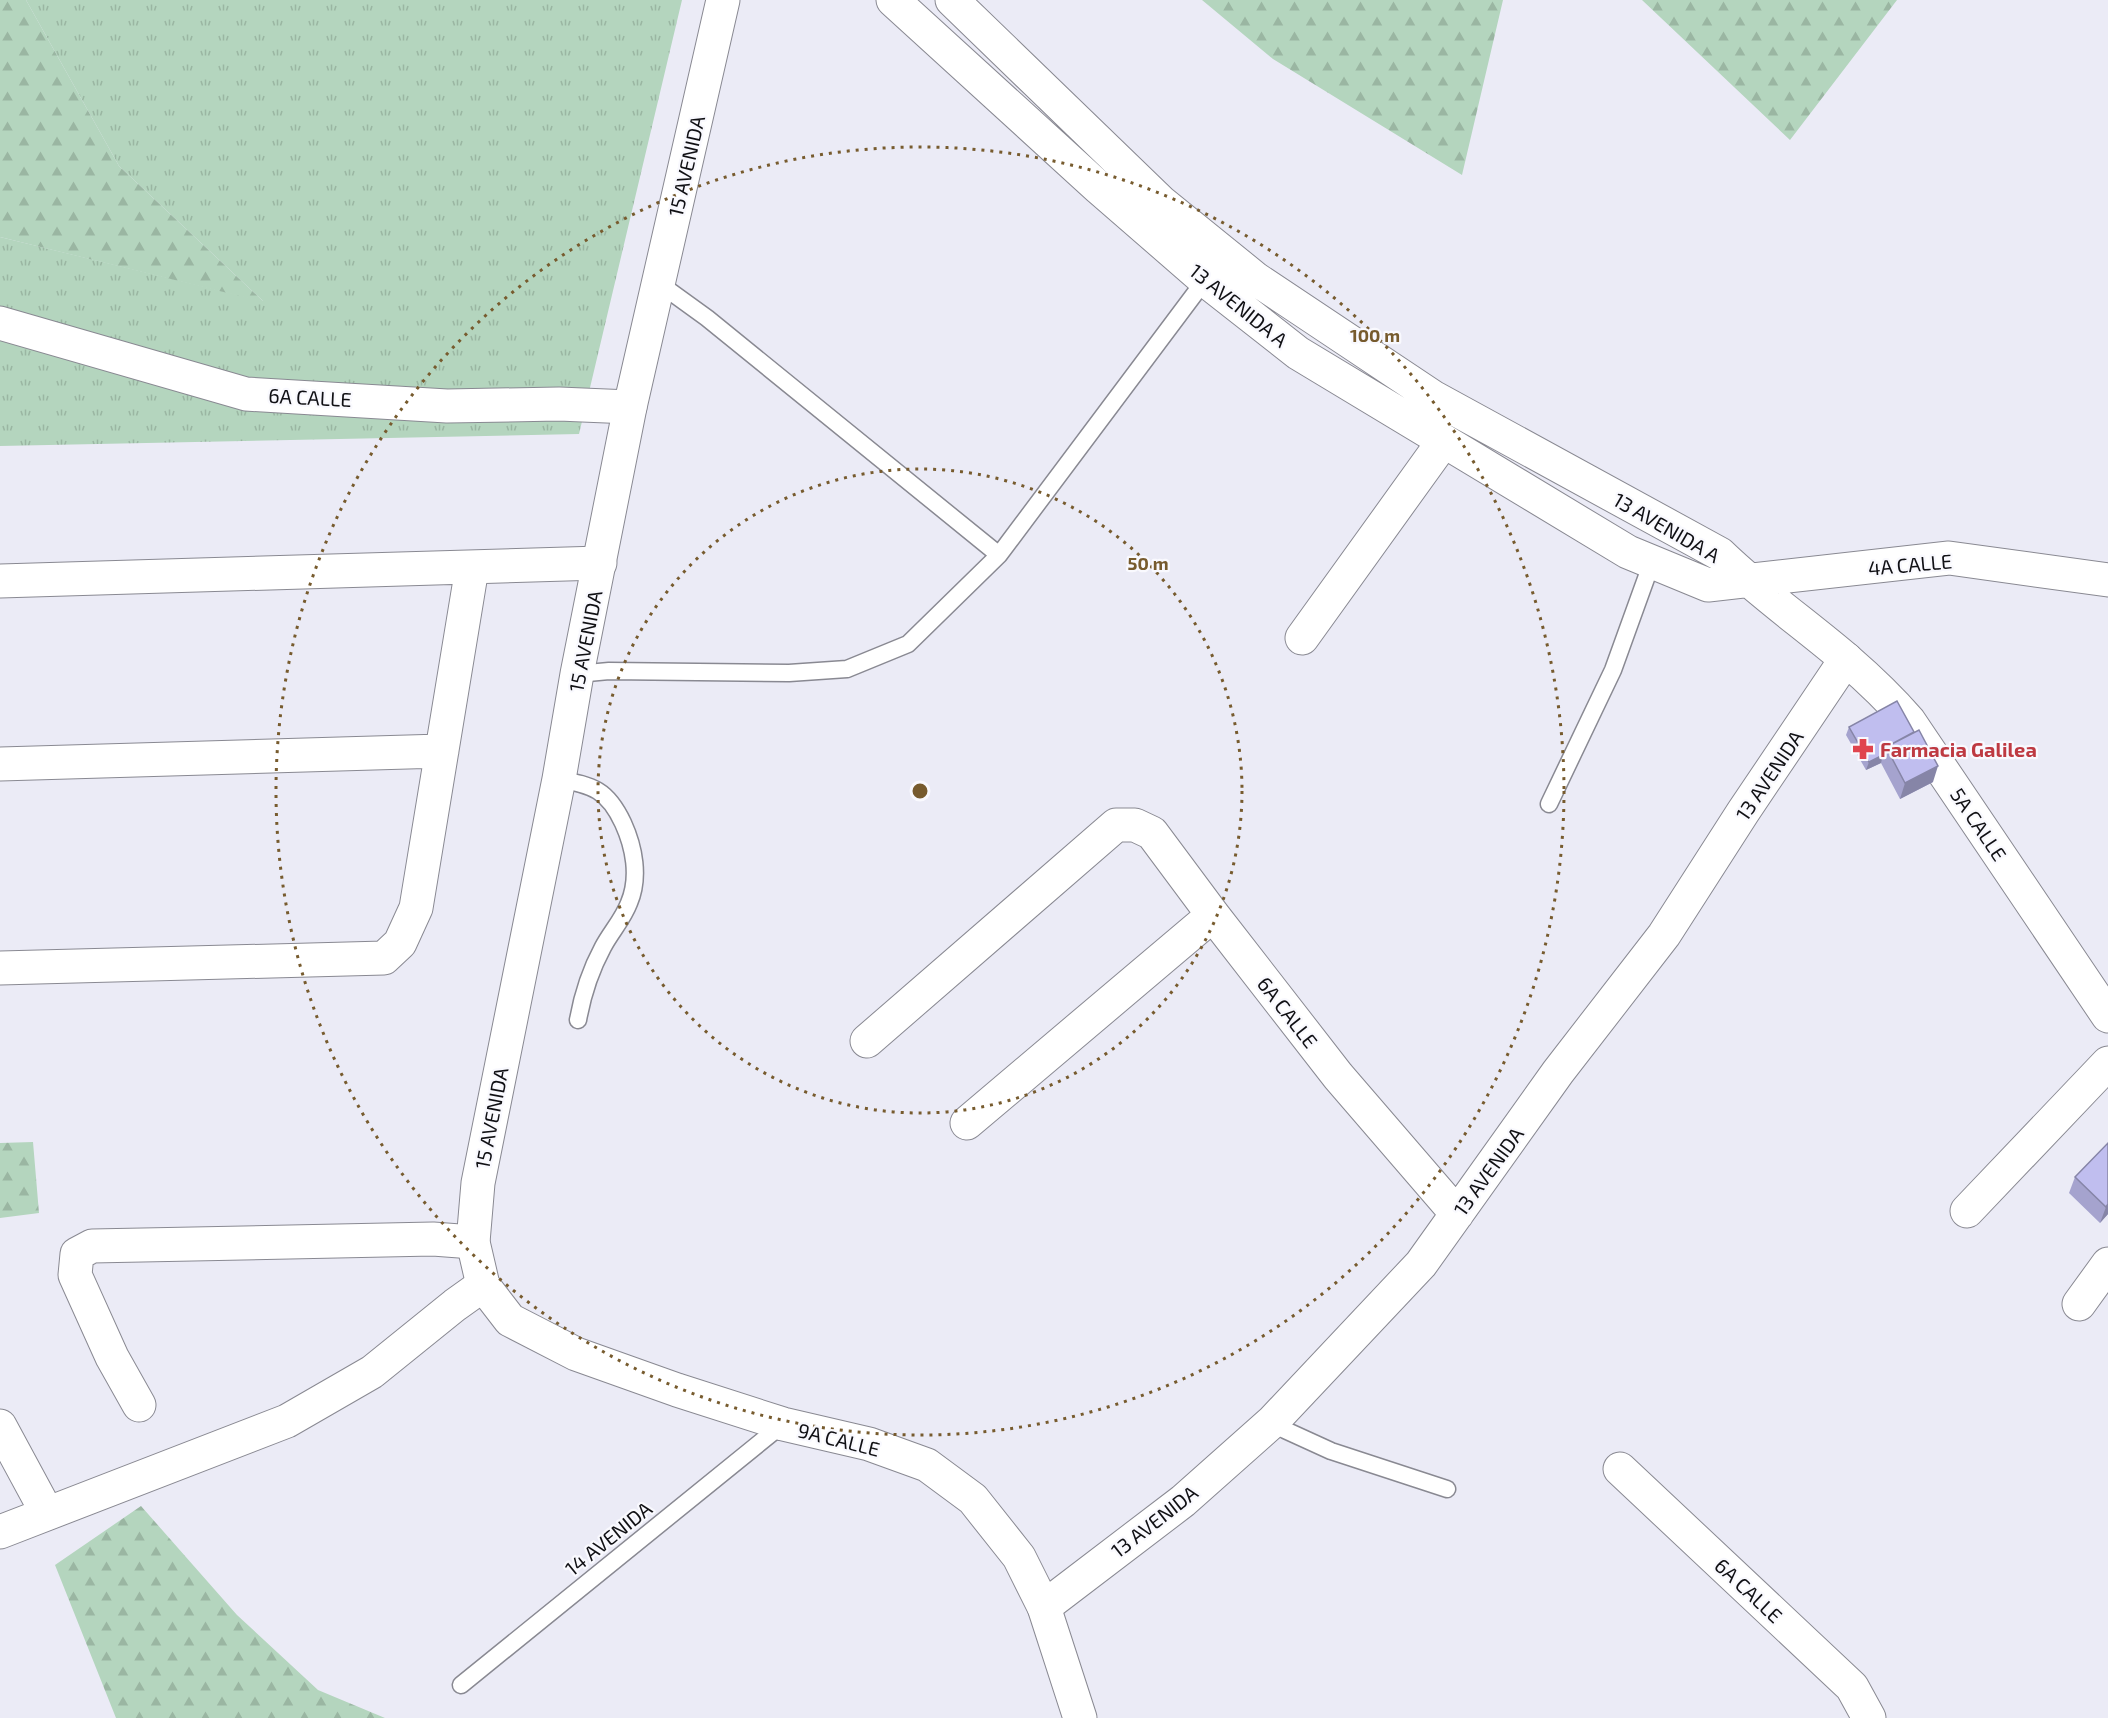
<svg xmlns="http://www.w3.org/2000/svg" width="2108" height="1718" font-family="'Exo 2',sans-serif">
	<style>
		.grass { fill: url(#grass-tufts) }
		.forest { fill: url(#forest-firs) }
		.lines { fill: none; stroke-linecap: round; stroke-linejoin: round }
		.service-casing { stroke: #898992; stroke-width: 19 }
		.minor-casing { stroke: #898992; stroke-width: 35 }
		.tertiary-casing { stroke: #898992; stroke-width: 35 }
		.service { stroke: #fff; stroke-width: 16 }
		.minor { stroke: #fff; stroke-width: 33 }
		.tertiary { stroke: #fff; stroke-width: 33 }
		.wall { fill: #a5a3ce }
		.shaded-wall { fill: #8685a7 }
		.building { fill: #c0beef; stroke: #8685a7; stroke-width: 1.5 }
		.ring { fill: none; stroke: #775b2e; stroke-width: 3; stroke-dasharray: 3 6 }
		.labels { text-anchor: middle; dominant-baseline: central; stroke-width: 4.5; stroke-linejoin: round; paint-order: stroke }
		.street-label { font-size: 20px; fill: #101014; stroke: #f9f9fe }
		.health-label { font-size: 20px; font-weight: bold; fill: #be3a42; stroke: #f9f9fe; text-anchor: start }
		.centre { fill: #775b2e; stroke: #f9f9fe; stroke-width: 3 }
		.ring-label { font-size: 18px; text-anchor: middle; font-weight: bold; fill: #775b2e; stroke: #f9f9fe; stroke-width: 4.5; stroke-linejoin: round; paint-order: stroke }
	</style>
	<defs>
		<pattern id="grass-tufts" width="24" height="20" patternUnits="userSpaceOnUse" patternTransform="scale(1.5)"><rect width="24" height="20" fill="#b4d5be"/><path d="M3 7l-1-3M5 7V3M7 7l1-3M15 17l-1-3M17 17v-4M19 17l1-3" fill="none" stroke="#9ab6a2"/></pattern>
		<pattern id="forest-firs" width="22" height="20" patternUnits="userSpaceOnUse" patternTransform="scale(1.5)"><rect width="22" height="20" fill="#b4d5be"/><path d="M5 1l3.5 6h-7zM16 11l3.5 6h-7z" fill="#9ab6a2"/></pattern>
	</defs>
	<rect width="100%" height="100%" fill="#ebebf6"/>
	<path class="grass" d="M26 0H682L579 434 0 446V237L263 301 119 166Z"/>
	<path class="forest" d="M0 0H26L119 166 264 302 0 237Z
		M1202 0H1503L1462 175 1273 59Z
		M1642 0H1897L1790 140Z
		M33 1142 39 1213 0 1218V1143Z
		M141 1506 237 1615 318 1690 385 1718H116L55 1565Z"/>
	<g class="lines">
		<defs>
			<path id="service" d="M660 284 707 318 999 555
				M577 674 609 671 789 673 847 669 908 644 999 555 1205 280
				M559 779C593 786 607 789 623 823 634 847 640 877 629 903 623 919 611 932 603 947 590 971 583 992 578 1020
				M1549 804 1613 670 1652 562
				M1273 1421 1285 1430 1331 1451 1447 1489
				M461 1685 783 1424"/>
			<path id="minor" d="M0 323 246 394 447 406 559 404 630 407
				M0 581 600 563
				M1302 638 1443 442
				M0 764 442 751
				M0 968 384 958 400 943 416 908 472 568
				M867 1041 1116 825H1135L1152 833 1213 915 1338 1076 1457 1214
				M967 1123 1213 915
				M1967 1211 2108 1063
				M2079 1304 2108 1264
				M139 1405 112 1357 75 1275 77 1254 92 1246 433 1239 473 1242
				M0 1426 47 1513
				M1620 1469 1852 1687 1869 1718
				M0 1532 287 1421 372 1372 455 1305 483 1285
				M1044 1607 1183 1501 1273 1421 1421 1264 1558 1072 1664 935 1743 812 1846 659"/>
			<path id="tertiary" d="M723 0 630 407 577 674 559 779 478 1183 473 1242 483 1285 510 1320 576 1354 677 1390 783 1424 869 1444 927 1465 973 1499 1019 1557 1044 1607 1080 1718
				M893 0 1098 187 1205 280 1298 353 1628 552 1708 585 1949 558 2108 580
				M952 0 1161 202 1256 279 1433 397 1720 554C1760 593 1805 624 1847 660 1869 679 1890 699 1909 721L2108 1016"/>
		</defs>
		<use href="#service" class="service-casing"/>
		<use href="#minor" class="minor-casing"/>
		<use href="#tertiary" class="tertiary-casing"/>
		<use href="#service" class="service"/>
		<use href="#minor" class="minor"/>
		<use href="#tertiary" class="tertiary"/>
	</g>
	<path class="wall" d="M1897 701 1933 782 1900 799 1881 763 1866 770 1846 735 1849 727Z
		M2108 1143V1214L2100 1223 2069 1193 2075 1177Z"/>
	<path class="shaded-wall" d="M1883 755 1881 763 1866 770 1869 762Z
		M1938 766 1933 782 1900 799 1905 783Z
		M2108 1204V1214L2100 1223 2106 1207Z"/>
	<path class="building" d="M1897 701 1914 732 1886 747 1883 755 1869 762 1849 727Z
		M1919 730 1938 766 1905 783 1886 747Z
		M2108 1143V1204L2106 1207 2075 1177Z"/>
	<g class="ring">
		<circle cx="920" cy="791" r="322"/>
		<circle cx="920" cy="791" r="644"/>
	</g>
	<defs>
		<symbol id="pharmacy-bare" viewBox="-9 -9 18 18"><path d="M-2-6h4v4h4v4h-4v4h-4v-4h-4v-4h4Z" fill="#e0444e" stroke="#f9f9fe" stroke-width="2.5" paint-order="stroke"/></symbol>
	</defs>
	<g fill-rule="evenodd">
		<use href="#pharmacy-bare" x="1848" y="734" width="30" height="30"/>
	</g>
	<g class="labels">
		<g class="street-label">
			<text transform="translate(686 166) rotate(-77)">15 AVENIDA</text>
			<text transform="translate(1239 305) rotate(39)">13 AVENIDA A</text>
			<text transform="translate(310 397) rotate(3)">6A CALLE</text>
			<text transform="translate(1667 527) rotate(30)">13 AVENIDA A</text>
			<text transform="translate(1910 564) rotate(-5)">4A CALLE</text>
			<text transform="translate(585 641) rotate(-79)">15 AVENIDA</text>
			<text transform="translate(1769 775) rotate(-56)">13 AVENIDA</text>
			<text transform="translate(1979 824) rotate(56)">5A CALLE</text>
			<text transform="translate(1288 1012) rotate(52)">6A CALLE</text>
			<text transform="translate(491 1118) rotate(-79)">15 AVENIDA</text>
			<text transform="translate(1488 1171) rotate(-54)">13 AVENIDA</text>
			<text transform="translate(839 1439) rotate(14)">9A CALLE</text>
			<text transform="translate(1154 1521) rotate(-38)">13 AVENIDA</text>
			<text transform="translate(608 1538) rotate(-39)">14 AVENIDA</text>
			<text transform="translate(1749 1590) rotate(43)">6A CALLE</text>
		</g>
		<g class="health-label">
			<text x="1880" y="749">Farmacia Galilea</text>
		</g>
	</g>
	<circle cx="920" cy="791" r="9" class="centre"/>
	<g class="ring-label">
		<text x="1375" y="342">100 m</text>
		<text x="1148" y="570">50 m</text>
	</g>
</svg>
